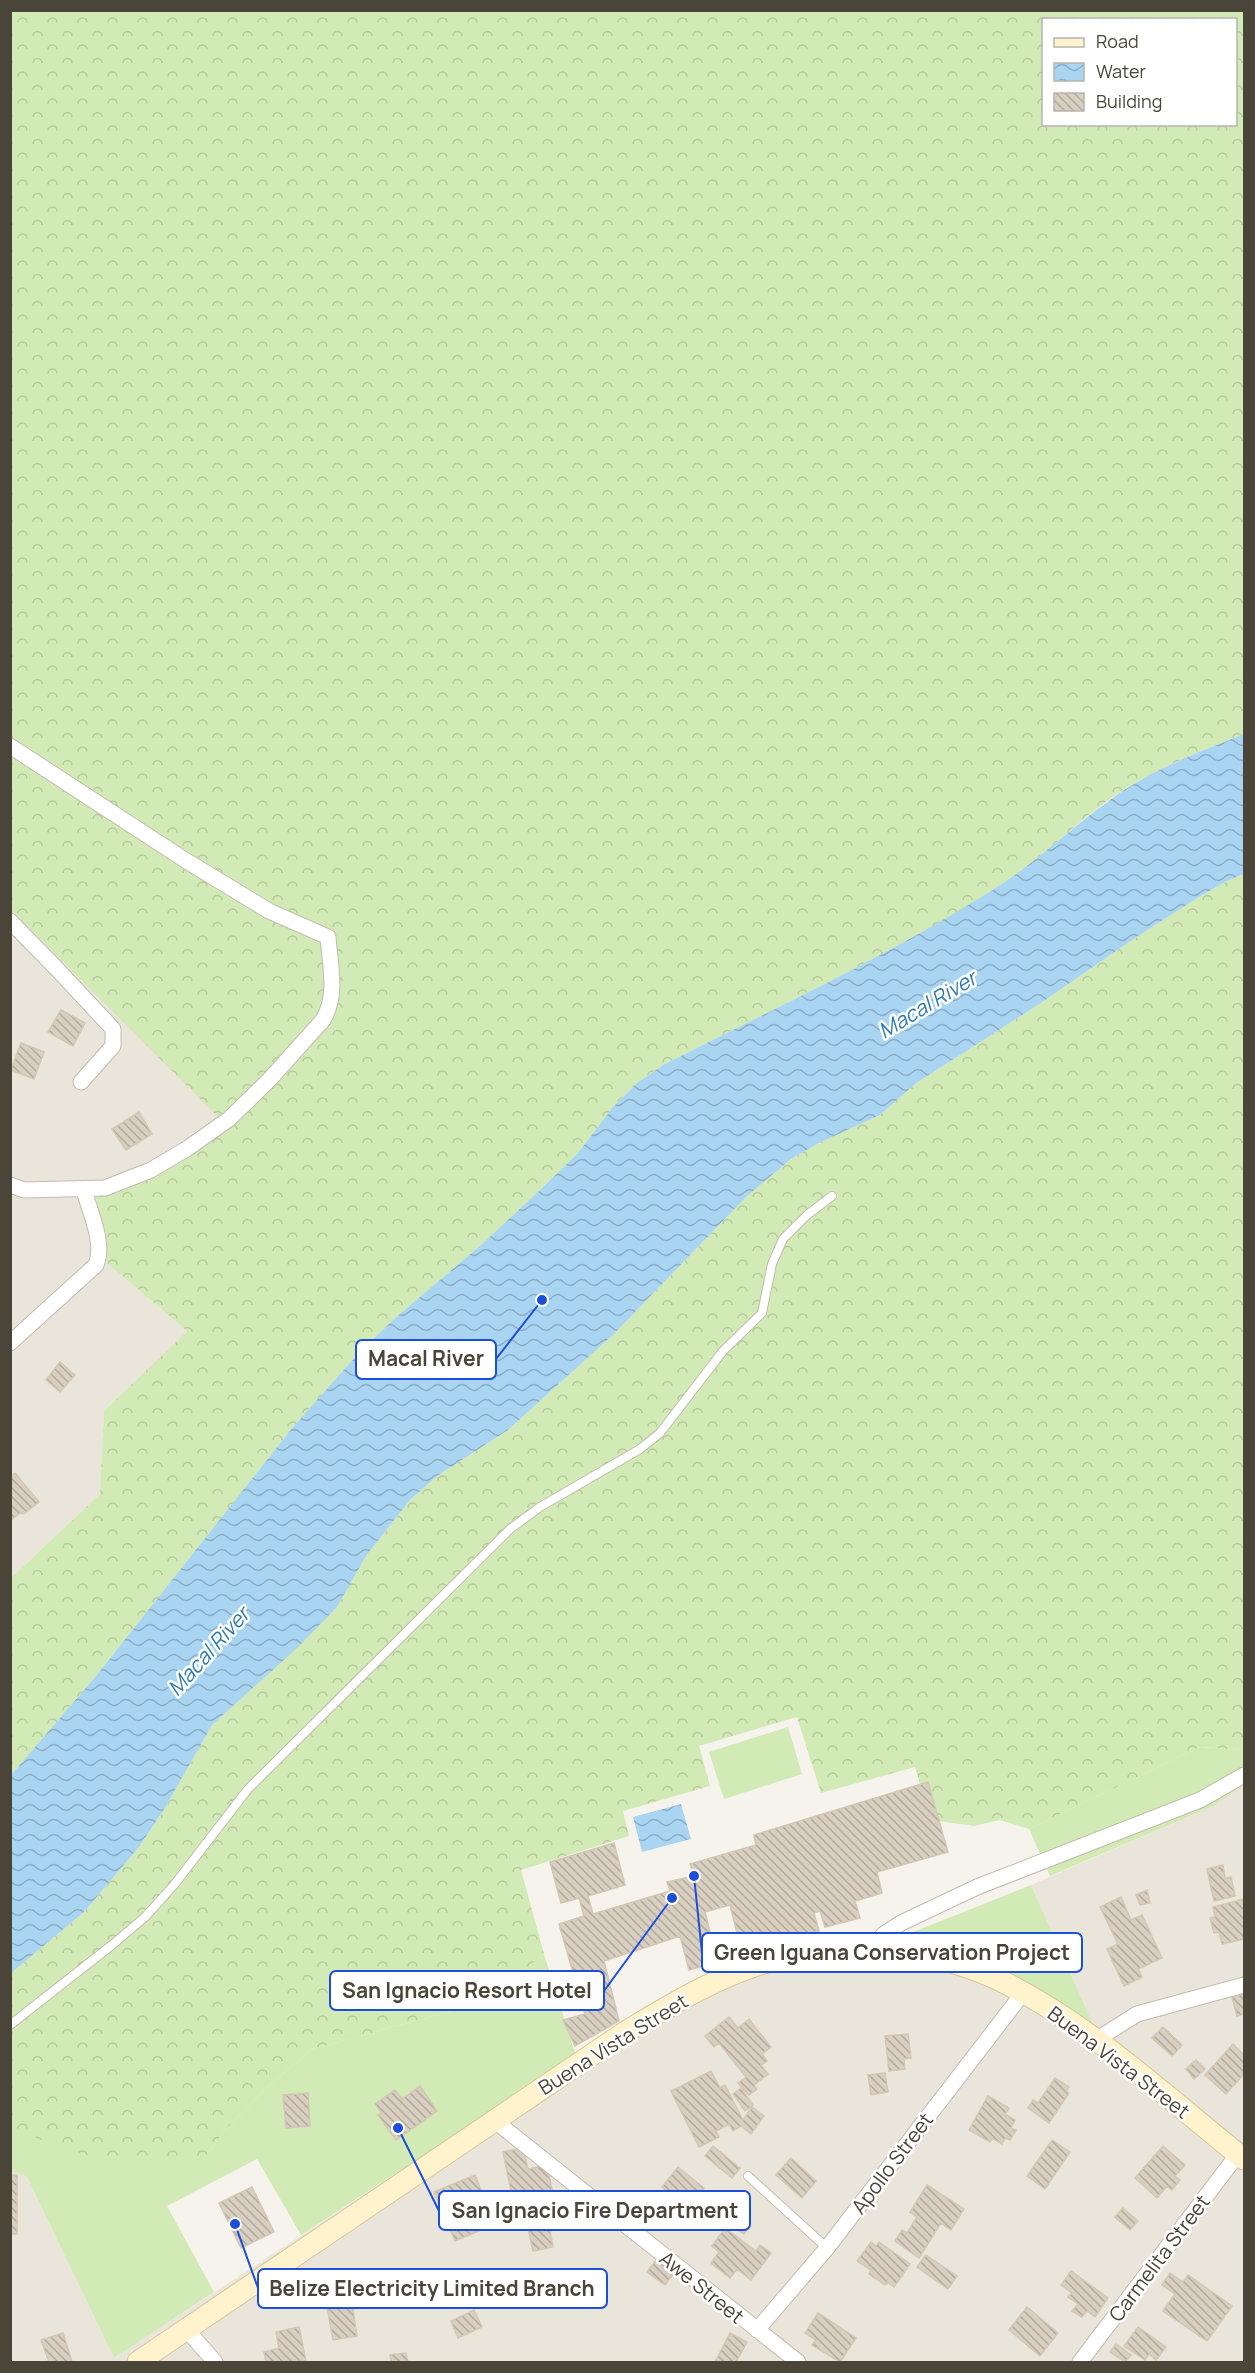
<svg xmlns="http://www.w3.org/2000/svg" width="1255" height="2373" font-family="Manrope,sans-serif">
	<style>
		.residential { fill: #eae5da }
		.grass { fill: #d2eab5 }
		.forest { fill: url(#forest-crowns); fill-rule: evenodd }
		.water { fill: url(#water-waves) }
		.building { fill: url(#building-back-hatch); stroke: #d3c7b4; stroke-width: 1.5 }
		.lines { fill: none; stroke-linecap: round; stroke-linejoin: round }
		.service-casing { stroke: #c2bbae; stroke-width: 10 }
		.minor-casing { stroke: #c2bbae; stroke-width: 17 }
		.secondary-casing { stroke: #d6c79b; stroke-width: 23 }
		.service { stroke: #fff; stroke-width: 8 }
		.minor { stroke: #fff; stroke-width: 15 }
		.secondary { stroke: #fff3cd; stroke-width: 21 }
		.labels { text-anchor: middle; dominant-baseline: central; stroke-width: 5; stroke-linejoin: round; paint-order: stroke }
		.street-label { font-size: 20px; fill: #4b4439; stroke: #fff }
		.water-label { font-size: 21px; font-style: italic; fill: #2e7ab2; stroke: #fff }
		.leader { fill: none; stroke: #1d4ed8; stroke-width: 2 }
		.callout-dot { fill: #1d4ed8; stroke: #fff; stroke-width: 2 }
		.callout { fill: #fff; stroke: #1d4ed8; stroke-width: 2 }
		.callout-label { font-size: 21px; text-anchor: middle; font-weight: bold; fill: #4b4439 }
	</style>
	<defs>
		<pattern id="forest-crowns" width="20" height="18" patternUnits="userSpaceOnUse" patternTransform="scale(1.5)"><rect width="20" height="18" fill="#d2eab5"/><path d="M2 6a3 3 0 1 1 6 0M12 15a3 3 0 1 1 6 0" fill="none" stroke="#b6ca9c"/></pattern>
		<pattern id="water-waves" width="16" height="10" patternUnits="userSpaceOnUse" patternTransform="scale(1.5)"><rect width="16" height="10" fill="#a9d4f2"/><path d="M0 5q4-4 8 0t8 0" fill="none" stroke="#8caec5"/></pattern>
		<pattern id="building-back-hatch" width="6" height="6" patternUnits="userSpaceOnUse" patternTransform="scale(1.5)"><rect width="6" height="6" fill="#d8cfc1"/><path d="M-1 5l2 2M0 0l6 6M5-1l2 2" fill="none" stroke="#b1aa9e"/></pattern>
	</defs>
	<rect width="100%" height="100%" fill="#f6f3ec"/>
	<path class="residential" d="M11 910 226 1124 108 1264 187 1331 104 1411 100 1494 11 1578Z
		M1244 1784V2362H11L10 2171 27 2177 114 2358 584 2051 796 1956 941 1961 1101 2044 1031 1885 1216 1805Z"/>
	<path class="grass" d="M788 1727 802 1774 724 1799 709 1752Z
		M1200 1747 1244 1750V1784L1216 1805 1050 1876 1029 1829Z
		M1031 1885 1102 2045 1007 1984 870 1949Z
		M544 1954 576 2056 301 2235 257 2159 167 2206 214 2292 114 2358 27 2177 11 2171 10 2132 16 2131 203 2160 225 2130 263 2091 312 2049 485 2002Z"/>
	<path class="forest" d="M11 11H1244V734C1198 752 1151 770 1110 799 1069 828 1035 865 992 891 887 956 774 1009 663 1065L637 1083 613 1107 577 1154 538 1192 482 1244 394 1319 356 1356 293 1427 96 1676 11 1775V1578L100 1494 104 1411 187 1331 108 1264 96 1196 162 1171 225 1124 11 910ZM1044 20H1236V124H1044Z
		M1244 874V1750L1200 1747 1029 1829 1000 1820 974 1826 931 1820 915 1767 821 1793 797 1717 699 1746 710 1786 623 1811 629 1836 521 1870 544 1954 485 2002 312 2049 263 2091 225 2130 203 2160 109 2163 16 2131 11 2132V1973L84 1912 139 1847 165 1808 212 1725 337 1607 366 1556 410 1500 437 1476 508 1430 615 1333 747 1196 791 1159 819 1143 880 1115 915 1084 1044 1001 1126 944 1194 900 1227 881Z"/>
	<path class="water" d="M1244 734V874L1227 881 1194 900 1126 944 1044 1001 915 1084 880 1115 819 1143 791 1159 747 1196 615 1333 508 1430 437 1476 410 1500 366 1556 337 1607 298 1647 212 1725 165 1808 139 1847 84 1912 11 1973V1775L96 1676 293 1427 356 1356 394 1319 482 1244 538 1192 577 1154 613 1107 637 1083 663 1065C773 1009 886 957 991 891 1034 865 1069 829 1110 800 1150 770 1197 753 1244 734Z
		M681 1804 691 1839 642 1852 633 1817Z"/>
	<path class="building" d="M61 1010 85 1023 73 1046 48 1032Z
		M21 1043 44 1052 34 1079 11 1070Z
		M139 1112 152 1134 126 1150 112 1129Z
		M60 1362 75 1375 60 1392 46 1380Z
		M15 1473 39 1502 24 1514 20 1513 10 1521V1477Z
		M928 1782 948 1852 877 1872 882 1893 855 1901 860 1918 825 1927 820 1911 814 1913 819 1931 784 1938 785 1941 759 1948V1945L741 1949 730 1905 705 1912 711 1936 700 1939 707 1965 689 1970 680 1936 604 1961 619 2021 575 2046 563 2020 585 2014 559 1924 584 1916 579 1898 561 1903 550 1862 614 1843 625 1885 588 1896 593 1914 670 1891 667 1882 694 1876 690 1864 756 1845 754 1835Z
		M1223 1865 1225 1878 1231 1877 1235 1896 1214 1901 1207 1869Z
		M1147 1890 1150 1903 1140 1905 1136 1895Z
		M1121 1897 1131 1920 1142 1915 1162 1958 1138 1969 1142 1977 1124 1986 1107 1949 1118 1944 1100 1907Z
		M1244 1899V1939L1222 1944 1219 1932 1214 1933 1210 1918 1215 1917 1213 1907Z
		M1244 1994V2014L1237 2016 1232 1997Z
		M729 2017 738 2028 749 2019 771 2047 762 2054 767 2061 761 2065 768 2074 754 2085 757 2089 749 2095 738 2083 746 2077 719 2043 714 2047 705 2036Z
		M1163 2027 1182 2045 1172 2056 1152 2038Z
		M908 2034 911 2058 904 2059 905 2069 889 2071 885 2036Z
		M1233 2044 1244 2055V2074L1226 2094 1205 2075Z
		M1196 2060 1205 2069 1194 2079 1186 2069Z
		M711 2071 720 2088 725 2085 743 2120 752 2107 764 2116 751 2134 741 2126 733 2131 729 2124 716 2131 719 2137 699 2147 671 2091Z
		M885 2073 888 2092 871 2095 868 2075Z
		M1055 2078 1069 2087 1066 2091 1069 2093 1049 2123 1028 2108 1033 2100 1038 2103Z
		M420 2086 437 2111 396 2140 378 2115 382 2113 375 2104 395 2090 402 2099Z
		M741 2088 753 2105 745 2111 733 2094Z
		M308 2093 310 2126 286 2128 283 2095Z
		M988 2096 1009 2108 1005 2114 1015 2120 1011 2128 1016 2130 1010 2140 1005 2138 1002 2144 992 2138 990 2142 969 2130Z
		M1052 2140 1070 2152 1045 2189 1027 2176Z
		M713 2146 740 2168 732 2178 705 2156Z
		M1163 2146 1185 2165 1175 2176 1180 2180 1172 2190 1167 2186 1157 2198 1135 2178Z
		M523 2148 528 2169 547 2165 560 2229 550 2231 553 2247 533 2251 523 2205 514 2206 503 2152Z
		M791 2158 816 2181 802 2198 776 2175Z
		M678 2167 704 2188 688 2208 662 2187Z
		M10 2175H17V2234H10Z
		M475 2175 495 2224 455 2241 434 2192Z
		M927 2185 964 2209 951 2230 941 2223 919 2258 895 2241 902 2230 907 2233 917 2217 910 2212Z
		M252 2187 274 2232 241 2248 219 2203Z
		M1123 2208 1138 2221 1130 2230 1115 2217Z
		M742 2220 750 2226 744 2234 736 2229Z
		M725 2228 756 2251 760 2245 771 2253 751 2280 737 2269 730 2278 711 2263 719 2252 712 2246Z
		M871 2242 876 2246 879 2242 910 2264 894 2287 887 2282 885 2285 869 2274 871 2270 857 2261Z
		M926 2255 957 2276 948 2289 917 2267Z
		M659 2256 677 2269 665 2285 647 2272Z
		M1071 2271 1108 2298 1095 2317 1087 2311 1082 2317 1072 2311 1078 2304 1068 2297 1072 2293 1061 2285Z
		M1170 2273 1183 2282 1188 2275 1232 2306 1207 2341 1163 2311 1175 2294 1162 2285Z
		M352 2303 357 2336 333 2340 327 2307Z
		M1027 2307 1058 2333 1040 2356 1009 2330Z
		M474 2310 482 2327 458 2338 451 2321Z
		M818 2313 856 2338 840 2362 812 2345 816 2340 805 2333Z
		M299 2327 306 2361 266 2362 264 2352 279 2348 276 2332Z
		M1138 2327 1166 2347 1156 2360 1149 2354 1145 2360 1124 2346Z
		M63 2333 72 2362H49L41 2340Z
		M730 2333 747 2342 736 2362H715Z
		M1116 2344 1131 2355 1125 2362 1110 2352Z
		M406 2353 408 2362H391L390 2355Z"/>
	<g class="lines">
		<defs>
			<path id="service" d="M10 2025 112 1945 145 1917 174 1885 248 1789 510 1529 540 1507 640 1449 660 1433 723 1351 762 1313 772 1264 783 1239 807 1215 832 1196
				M748 2176 827 2248"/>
			<path id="minor" d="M10 746 185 860 269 911 328 937C330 965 338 995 323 1020L270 1079 229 1119 188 1148 151 1170 105 1188 24 1190 10 1185
				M10 921 57 969 113 1029V1046L81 1082
				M10 1343 96 1265C105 1243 90 1213 84 1190
				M872 1948 884 1934 901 1923 977 1887 1200 1800 1244 1775
				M1096 2040 1137 2014 1244 1985
				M495 2121 798 2362
				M186 2329 215 2362
				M757 2330 827 2248 1023 1993
				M1080 2362 1238 2154"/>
			<path id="secondary" d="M138 2362 627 2031C669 2006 713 1979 760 1964 836 1941 922 1945 995 1978 1085 2020 1166 2097 1244 2159"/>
		</defs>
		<use href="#service" class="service-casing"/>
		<use href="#minor" class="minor-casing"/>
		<use href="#secondary" class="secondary-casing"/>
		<use href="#service" class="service"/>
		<use href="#minor" class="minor"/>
		<use href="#secondary" class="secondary"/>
	</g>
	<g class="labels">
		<g class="street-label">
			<text transform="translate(613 2044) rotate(-32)">Buena Vista Street</text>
			<text transform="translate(1119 2062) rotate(37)">Buena Vista Street</text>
			<text transform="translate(892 2163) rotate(-53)">Apollo Street</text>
			<text transform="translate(1159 2258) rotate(-53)">Carmelita Street</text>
			<text transform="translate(702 2287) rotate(39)">Awe Street</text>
		</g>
		<g class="water-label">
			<text transform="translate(927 1004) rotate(-31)">Macal River</text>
			<text transform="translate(208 1651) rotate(-48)">Macal River</text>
		</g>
	</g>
	<path class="leader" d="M542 1300L496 1359M694 1876L702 1953M672 1898L604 1991M398 2128L439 2211M235 2224L258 2288"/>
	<g class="callout-dot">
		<circle cx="542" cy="1300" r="6"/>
		<circle cx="694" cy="1876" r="6"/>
		<circle cx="672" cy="1898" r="6"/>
		<circle cx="398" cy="2128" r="6"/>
		<circle cx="235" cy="2224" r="6"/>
	</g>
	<g class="callout">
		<rect x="356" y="1340" width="140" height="39" rx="6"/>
		<rect x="702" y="1933" width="380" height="39" rx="6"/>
		<rect x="330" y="1971" width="274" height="39" rx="6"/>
		<rect x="439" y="2191" width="311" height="39" rx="6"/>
		<rect x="258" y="2269" width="349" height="39" rx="6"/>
	</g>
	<g class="callout-label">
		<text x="426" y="1366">Macal River</text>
		<text x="892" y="1960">Green Iguana Conservation Project</text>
		<text x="467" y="1998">San Ignacio Resort Hotel</text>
		<text x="595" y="2218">San Ignacio Fire Department</text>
		<text x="432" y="2296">Belize Electricity Limited Branch</text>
	</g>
	<rect width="1255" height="2373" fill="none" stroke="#4b4439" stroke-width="24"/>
	<rect x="1042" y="18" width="195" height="108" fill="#ffffff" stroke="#b7b4b0" stroke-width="1.5"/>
	<rect x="1054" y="38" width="30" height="9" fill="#fff3cd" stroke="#b7b4b0" stroke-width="1.5"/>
	<text x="1096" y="48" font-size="18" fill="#4b4439">Road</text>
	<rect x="1054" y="63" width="30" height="18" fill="url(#water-waves)" stroke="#b7b4b0" stroke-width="1.5"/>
	<text x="1096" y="78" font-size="18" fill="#4b4439">Water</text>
	<rect x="1054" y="93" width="30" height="18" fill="url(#building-back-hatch)" stroke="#b7b4b0" stroke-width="1.5"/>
	<text x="1096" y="108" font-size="18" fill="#4b4439">Building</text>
</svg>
